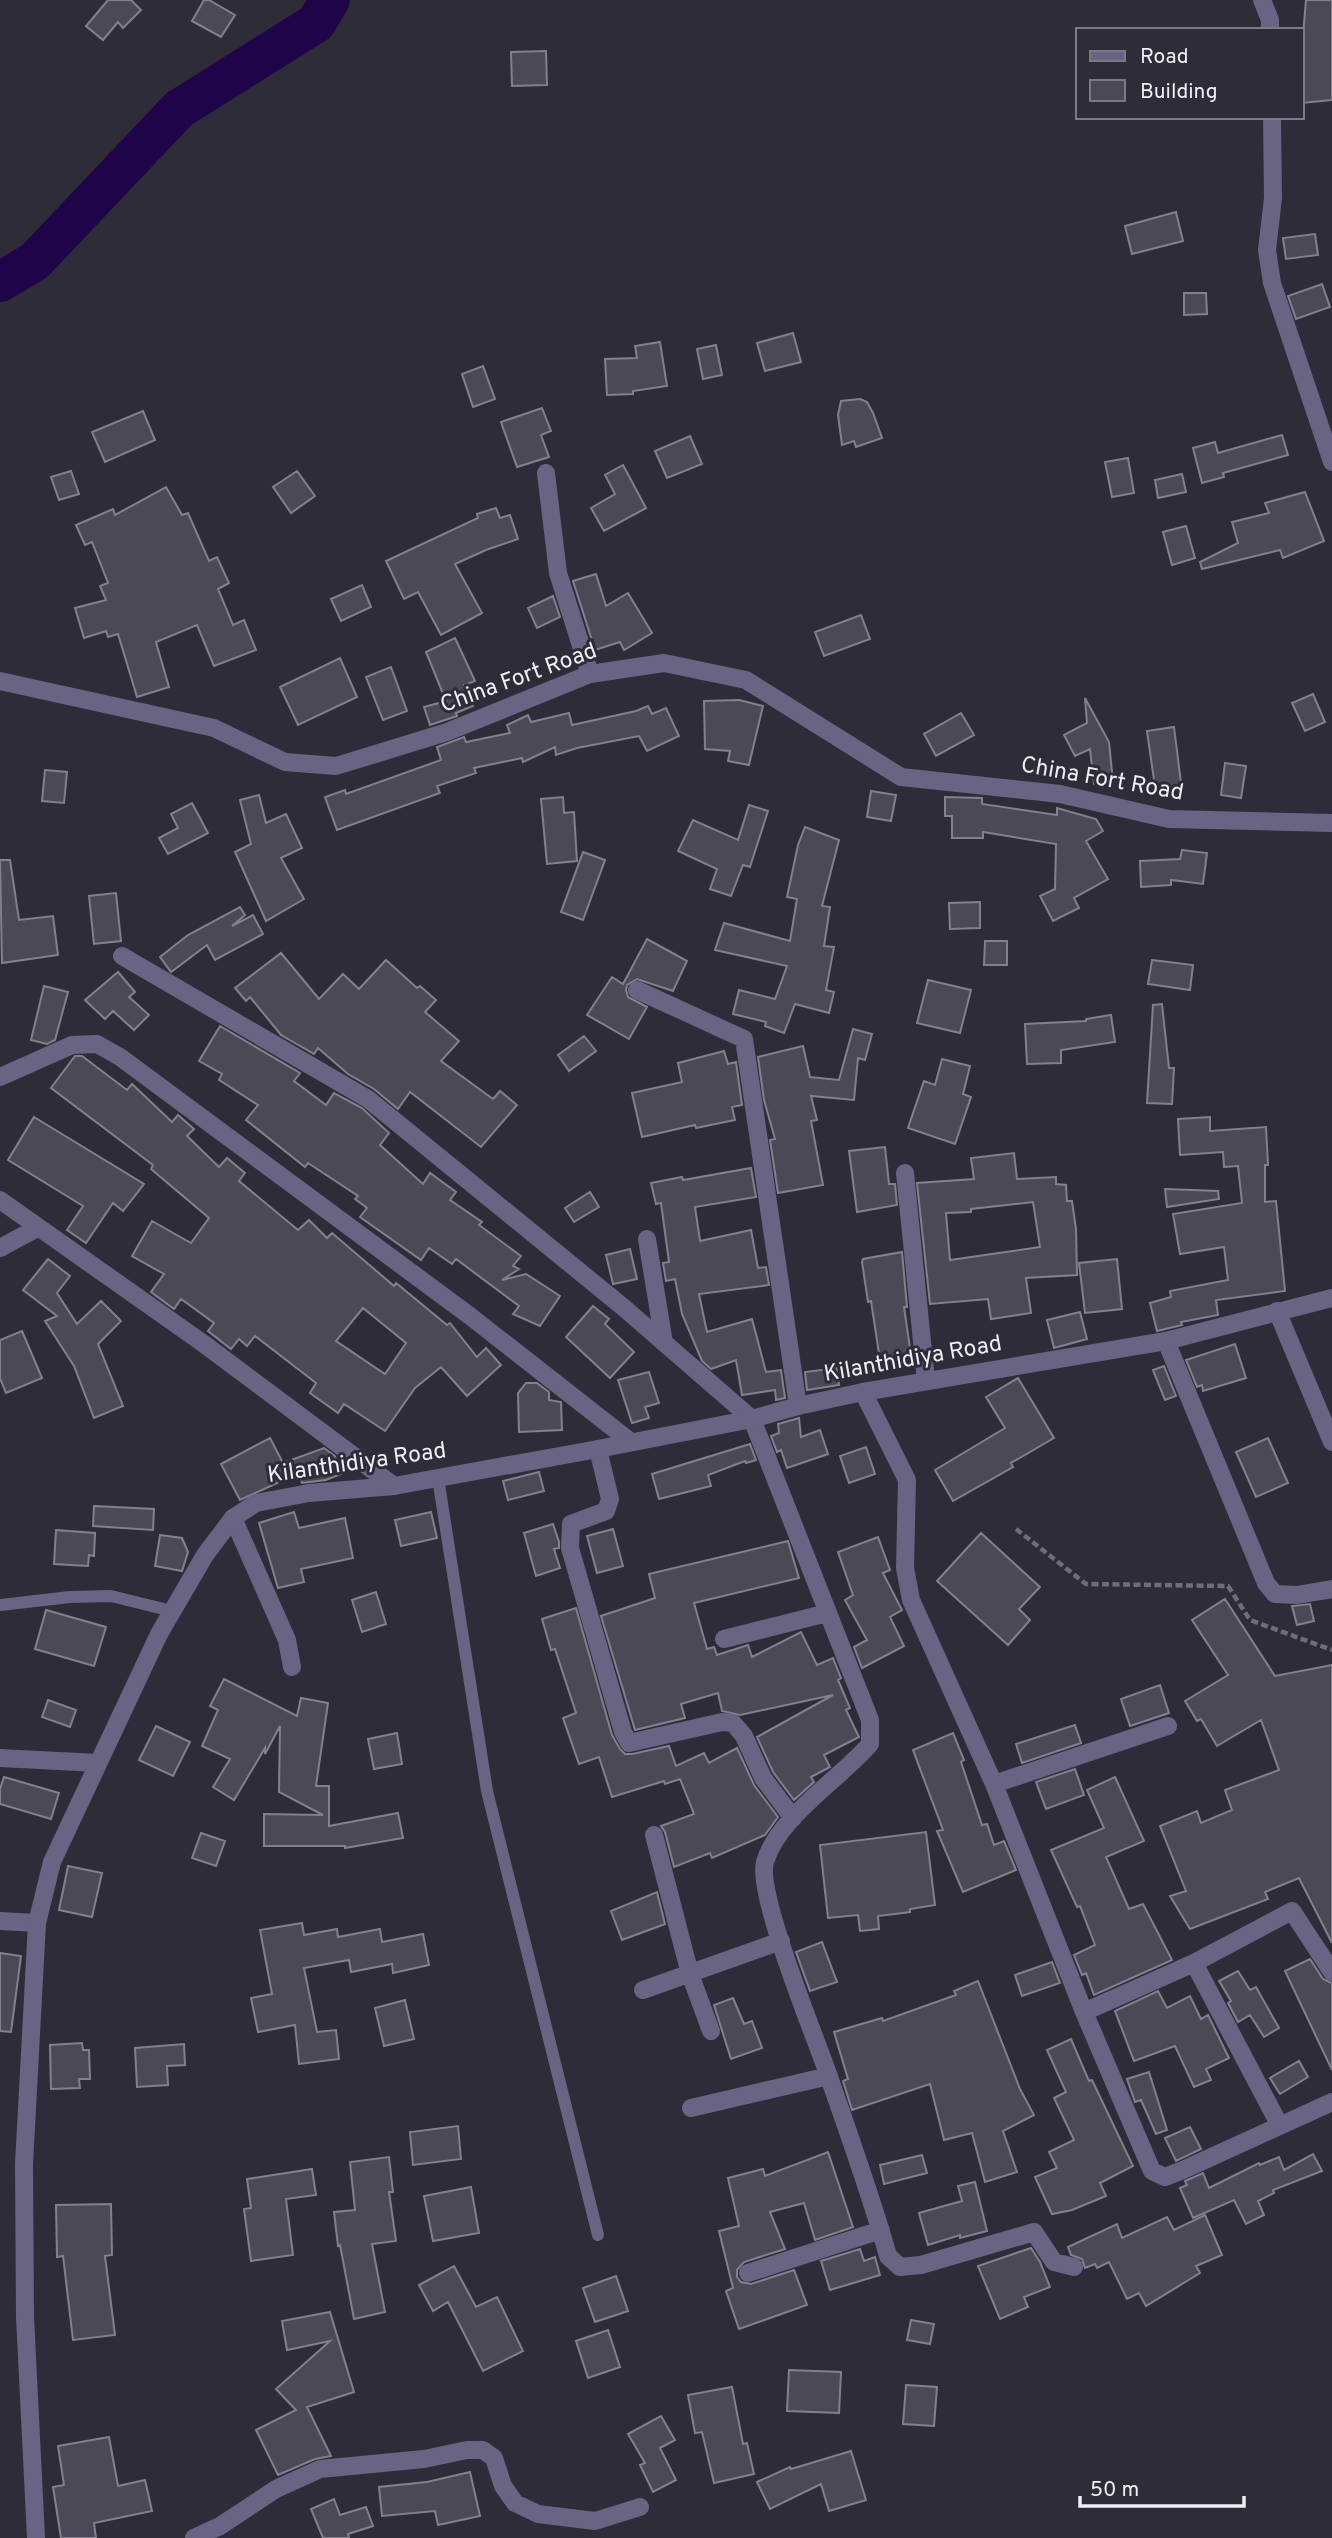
<svg xmlns="http://www.w3.org/2000/svg" width="1332" height="2538" font-family="Overpass,sans-serif">
	<style>
		.lines { fill: none; stroke-linecap: round; stroke-linejoin: round }
		.river { stroke: #20044a; stroke-width: 40 }
		.building { fill: #4b4956; stroke: #82808f; stroke-width: 2; fill-rule: evenodd }
		.path { stroke: #6f6d78; stroke-width: 4.5; stroke-dasharray: 7 3.5; stroke-linecap: butt }
		.service { stroke: #696384; stroke-width: 12 }
		.minor { stroke: #696384; stroke-width: 18 }
		.tertiary { stroke: #696384; stroke-width: 18 }
		.labels { text-anchor: middle; dominant-baseline: central; stroke-width: 6; stroke-linejoin: round; paint-order: stroke }
		.street-label { font-size: 23px; fill: #efeef6; stroke: #2e2c38 }
	</style>
	<rect width="100%" height="100%" fill="#2e2c38"/>
	<g class="lines">
		<path class="river" d="M0 282 35 261 179 109 316 23 330 0"/>
	</g>
	<path class="building" d="M108 0H131L141 10 123 28 118 22 103 40 86 26Z
		M204 0H209L235 15 221 37 192 21Z
		M1306 0H1332V100L1302 103V47Z
		M546 51 547 85 512 86 511 52Z
		M1176 212 1183 241 1132 254 1125 226Z
		M1315 234 1318 255 1286 259 1283 238Z
		M1322 284 1330 307 1296 319 1288 296Z
		M1184 293H1206L1207 314 1184 315Z
		M793 333 801 362 765 371 757 343Z
		M660 342 667 386 633 391V394L607 395 605 359 637 358 635 346Z
		M716 345 722 375 703 379 697 349Z
		M483 366 495 399 473 407 462 374Z
		M860 399 867 402 873 413 882 438 856 447 854 441 842 445 838 415 841 401Z
		M542 408 551 431 541 435 549 457 517 467 501 422Z
		M143 411 155 440 105 462 92 432Z
		M1282 435 1288 455 1223 473 1224 477 1202 483 1193 448 1215 442 1218 453Z
		M690 436 702 464 667 478 655 451Z
		M1128 458 1134 493 1112 497 1105 462Z
		M623 465 646 508 604 531 591 508 615 494 605 475Z
		M71 471 79 494 59 500 51 477Z
		M297 471 315 496 291 513 273 487Z
		M1182 474 1186 492 1158 498 1155 480Z
		M166 487 182 515 188 513 209 561 217 557 229 583 218 589 233 625 244 620 256 650 214 666 197 625 156 642 169 687 137 697 118 634 108 637 106 631 84 638 75 608 106 600 100 586 108 583 92 542 85 545 76 525 113 509 115 515Z
		M1305 492 1324 541 1283 558 1280 550 1202 569 1200 562 1238 543 1232 522 1269 513 1265 503Z
		M496 508 500 518 510 515 518 539 486 550 455 564 482 613 441 635 418 592 404 599 386 561 478 518 477 514Z
		M1186 526 1195 558 1172 565 1163 532Z
		M596 574 606 606 628 593 652 633 624 650 620 642 595 650 573 581Z
		M362 585 371 607 341 621 331 599Z
		M553 596 560 617 537 628 528 608Z
		M861 615 870 639 824 656 815 632Z
		M455 638 475 681 464 685 473 706 456 713 457 716 430 725 424 707 446 701 426 652Z
		M340 658 357 697 298 725 280 687Z
		M391 667 407 711 383 720 366 677Z
		M1313 694 1325 722 1305 731 1292 703Z
		M1085 698 1109 742 1113 782 1094 784 1090 749 1075 756 1064 735 1087 723Z
		M739 700 763 706 749 765 728 761 730 751 705 749 704 701Z
		M648 706 652 714 666 708 679 736 647 751 639 736 577 748 556 755 555 747 523 762 522 758 474 768 476 773 437 786 440 793 337 830 325 797 345 790 346 794 441 760 437 747 464 737 466 742 510 733 507 725 528 715 531 722 569 713 572 725 636 711Z
		M961 713 974 735 936 756 924 734Z
		M1174 727 1182 791 1156 794 1147 731Z
		M1225 763 1246 766 1241 798 1221 795Z
		M45 770 67 772 64 803 42 801Z
		M871 791 896 795 891 821 867 817Z
		M259 795 266 823 286 814 302 848 281 858 304 899 266 921 235 852 251 844 240 800Z
		M563 797 564 813 574 812 577 861 547 864 541 799Z
		M945 797 982 798V804L1057 815V808L1096 819 1103 831 1086 841 1108 879 1074 898 1079 908 1053 921 1040 896 1055 889 1056 844 983 832V838H952V816H945Z
		M192 803 208 833 168 854 159 838 178 828 171 814Z
		M749 805 768 811 750 867 743 865 731 896 710 889 717 869 678 851 693 820 738 840Z
		M805 827 839 840 822 906 830 907 824 946 834 947 826 990 834 992 829 1013 795 1004 784 1033 765 1026 766 1022 733 1014 739 990 775 999 787 966 715 950 724 923 790 941 797 899 787 897 798 845Z
		M1182 850 1207 853 1203 884 1171 880V885L1141 887 1140 861 1180 859Z
		M583 852 605 860 583 920 561 912Z
		M0 860H10L19 920 53 916 58 955 2 963Z
		M116 893 121 941 94 944 89 896Z
		M980 902V928L950 929 949 903Z
		M240 907 245 915 232 926 253 915 263 934 215 960 207 945 171 972 160 957 188 935Z
		M647 939 687 961 673 991 637 979 627 985 626 990 628 997 647 1007 629 1039 587 1015 612 977 623 984Z
		M985 941H1007V965H984Z
		M281 953 319 999 343 974 359 989 386 960 417 988 420 986 436 1000 425 1012 459 1041 441 1061 493 1099 500 1091 517 1105 481 1147 410 1092 398 1109 374 1089 348 1074 318 1048 314 1054 281 1035 250 997 246 1001 235 988Z
		M1152 960 1193 965 1190 990 1148 984Z
		M118 972 135 992 129 997 149 1015 134 1030 113 1011 105 1019 85 1000Z
		M928 980 971 990 960 1033 917 1023Z
		M44 986 68 992 55 1040 47 1044 31 1040Z
		M1162 1004 1169 1068H1174L1172 1104 1147 1103 1153 1005Z
		M1111 1015 1115 1042 1061 1050V1063L1027 1064 1025 1024 1086 1021V1019Z
		M220 1026 300 1073 294 1081 326 1105 334 1093 362 1108 389 1133 380 1145 423 1184 430 1173 456 1192 450 1200 482 1222 479 1225 521 1256 513 1266 519 1269 502 1280 526 1274 560 1296 540 1326 513 1314 519 1306 456 1259 452 1264 429 1248 421 1260 360 1217 367 1208 355 1199 358 1196 308 1163 305 1167 246 1120 258 1105 219 1080 222 1074 199 1061Z
		M853 1029 872 1034 865 1060 858 1058 854 1100 811 1096 817 1120 811 1121 823 1185 778 1193 770 1140 775 1139 764 1100 758 1057 803 1046 810 1077 839 1080Z
		M584 1036 596 1051 569 1071 558 1055Z
		M724 1051 728 1064 736 1062 742 1105 732 1107 735 1120 696 1128 695 1125 642 1137 632 1093 682 1082 678 1063Z
		M75 1056H82L127 1090 132 1084 172 1122 178 1115 194 1129 187 1136 219 1167 227 1158 245 1173 239 1181 298 1230 309 1220 327 1238 332 1233 394 1286 396 1283 447 1325 450 1323 477 1357 486 1348 501 1365 467 1396 441 1367 415 1388 385 1431 344 1404 338 1413 310 1393 316 1383 255 1336 247 1346 239 1339 231 1349 208 1331 214 1323 181 1299 174 1309 151 1292 164 1274 132 1256 152 1221 191 1243 209 1218 151 1169 153 1165 51 1088ZM363 1308 406 1343 385 1374 336 1341Z
		M942 1059 970 1066 963 1094 971 1097 955 1144 908 1128 924 1081 935 1085Z
		M34 1117 144 1184 123 1211 113 1203 86 1243 67 1230 83 1206 8 1160Z
		M1210 1117V1131L1266 1127 1268 1165H1265V1202L1276 1201 1285 1291 1216 1300 1218 1315 1181 1322 1182 1325 1157 1331 1150 1303 1171 1297 1170 1291 1228 1280 1224 1247 1180 1254 1173 1214 1242 1203 1238 1166 1224 1167 1223 1152 1180 1155 1178 1119Z
		M885 1147 889 1184H895L897 1205 857 1212 849 1151Z
		M1014 1153 1017 1179 1056 1177V1184L1066 1185 1067 1201H1072L1076 1229 1077 1275 1026 1278 1031 1313 991 1319 988 1299 930 1304 917 1183 974 1179 971 1158ZM1033 1202 1040 1247 950 1260 946 1213 971 1212V1209Z
		M751 1168 756 1197 695 1207 700 1241 751 1230 758 1268 766 1267 769 1285 699 1294 707 1332 752 1319 766 1372 781 1370 785 1398 776 1400 775 1390 742 1395 736 1360 711 1369 702 1361 682 1314 675 1279 666 1281 663 1263 669 1262 661 1203 656 1204 651 1183 682 1177 683 1180Z
		M1165 1189 1218 1191 1219 1199 1167 1207Z
		M590 1192 599 1207 574 1222 565 1208Z
		M630 1249 637 1279 613 1284 606 1255Z
		M902 1252 907 1307H904L911 1355 880 1360 871 1301 868 1302 862 1262 863 1259Z
		M48 1259 70 1276 57 1293 77 1324 101 1301 121 1321 98 1344 123 1406 94 1418 74 1366 45 1321 57 1316 23 1290Z
		M1117 1259 1122 1309 1085 1313 1079 1263Z
		M593 1306 609 1319 605 1324 634 1352 610 1378 566 1337Z
		M1080 1312 1087 1339 1054 1348 1047 1320Z
		M22 1331 42 1378 6 1393 0 1378V1340Z
		M1235 1344 1246 1378 1203 1391 1202 1385 1197 1387 1186 1360Z
		M1164 1366 1176 1396 1165 1400 1153 1370Z
		M837 1368 839 1385 807 1390 805 1372Z
		M649 1372 659 1403 645 1407 649 1418 632 1423 618 1380Z
		M1018 1378 1054 1438 1011 1463 1013 1467 953 1501 935 1470 1005 1428 986 1397Z
		M526 1383H537L549 1392V1400L561 1402 562 1430 519 1432 518 1393Z
		M799 1418 801 1437 820 1430 828 1454 787 1468 781 1450 777 1452 771 1436 779 1433 778 1424Z
		M270 1438 283 1463 324 1448 335 1456 341 1474 326 1480 302 1483 299 1473 240 1500 221 1464Z
		M1268 1438 1288 1483 1256 1497 1236 1452Z
		M750 1444 756 1460 746 1463 745 1461 708 1475 711 1486 659 1499 652 1474Z
		M866 1447 875 1474 849 1483 840 1456Z
		M539 1472 544 1491 508 1500 503 1481Z
		M94 1506 154 1509 153 1530 93 1526Z
		M294 1512 299 1528 345 1518 353 1558 301 1569 304 1582 278 1588 259 1523Z
		M431 1512 437 1538 401 1546 395 1520Z
		M553 1524 559 1542V1548L554 1549 560 1568 536 1576 524 1533Z
		M613 1529 623 1566 597 1573 587 1536Z
		M56 1530 95 1533 94 1556 89 1555 88 1566 54 1564Z
		M981 1533 1040 1587 1019 1609 1030 1620 1008 1645 937 1581Z
		M160 1535 182 1538 188 1552 182 1571 155 1566Z
		M878 1537 890 1570 883 1573 902 1610 890 1617 904 1646 862 1668 854 1647 867 1640 845 1600 853 1595 838 1552Z
		M788 1541 799 1578 694 1603 707 1649 714 1647 717 1655 748 1645 752 1657 801 1632 817 1665 833 1658 841 1678 838 1680 850 1708 846 1710 859 1737 824 1755 830 1767 811 1777 814 1782 794 1800 773 1772 757 1737 833 1695 740 1715 722 1711 718 1693 681 1704 685 1718 635 1730 601 1616 655 1598 649 1574Z
		M376 1592 386 1624 362 1632 352 1600Z
		M1225 1599 1275 1676 1332 1665V1943L1299 1878 1265 1892 1268 1899 1190 1929 1170 1896 1186 1891 1160 1826 1197 1811 1201 1823 1232 1810 1225 1790 1279 1770 1261 1720 1217 1746 1201 1719 1197 1721 1185 1701 1228 1675 1192 1620Z
		M1310 1604 1314 1621 1297 1625 1292 1606Z
		M576 1608 612 1735 620 1749 625 1754H632L669 1746 676 1766 704 1753 709 1763 737 1748 754 1785 778 1817 765 1835 712 1858 710 1853 674 1867 665 1832 661 1826 694 1814 680 1779 665 1784 664 1781 612 1797 599 1757 579 1764 563 1718 576 1713 555 1649 551 1650 542 1619Z
		M46 1610 106 1627 94 1666 35 1649Z
		M224 1679 297 1716 301 1698 328 1703 316 1786H329V1826L398 1813 403 1838 345 1848V1846H264V1814L323 1815 279 1792 280 1726 265 1754V1748L234 1800 213 1787 230 1759 202 1746 218 1710 210 1706Z
		M1160 1685 1169 1713 1130 1726 1121 1699Z
		M48 1700 76 1710 70 1727 42 1717Z
		M1075 1725 1081 1743 1022 1763 1016 1744Z
		M156 1726 190 1742 173 1776 139 1760Z
		M397 1733 402 1764 374 1769 368 1739Z
		M953 1733 964 1760 961 1762 982 1825 987 1824 994 1845 1004 1841 1016 1870 963 1892 937 1831 943 1830 913 1750Z
		M1075 1769 1084 1795 1046 1809 1036 1782Z
		M4 1777 59 1793 51 1819 0 1804V1789Z
		M1115 1777 1144 1841 1106 1857 1129 1909 1143 1904 1172 1960 1094 1995 1086 1973 1082 1975 1074 1955 1095 1945 1080 1906 1077 1907 1051 1850 1104 1828 1087 1790Z
		M926 1832 935 1905 910 1909V1912L878 1916 879 1929 860 1931 858 1915 828 1918 820 1845Z
		M201 1833 225 1841 216 1866 192 1858Z
		M68 1866 102 1873 92 1917 59 1910Z
		M657 1892 665 1924 622 1940 611 1911Z
		M302 1923 304 1935 337 1929 338 1937 380 1929 382 1942 423 1934 429 1965 393 1973 392 1964 351 1972 349 1960 304 1968 317 2032 336 2030 339 2059 299 2064 295 2025 258 2032 251 1998 272 1994 260 1930Z
		M822 1942 837 1982 810 1991 796 1952Z
		M0 1953 21 1956 11 2032 0 2031Z
		M1310 1959 1323 1979 1332 1983V2070L1285 1971Z
		M1052 1962 1060 1983 1022 1996 1015 1975Z
		M1238 1971 1250 1990 1256 1987 1279 2028 1264 2037 1250 2015 1238 2022 1228 2003 1231 2001 1219 1981Z
		M978 1981 1020 2089 1034 2115 1003 2131 1017 2172 985 2182 972 2133 944 2140 930 2084 852 2110 843 2081 848 2079 834 2032 882 2018 883 2021 956 1995 954 1991Z
		M1158 1991 1167 2008 1190 1996 1201 2019 1208 2015 1229 2058 1206 2069 1211 2080 1194 2087 1175 2046 1134 2061 1115 2011Z
		M733 1998 744 2024 752 2021 762 2048 731 2059 714 2005Z
		M405 2000 414 2039 384 2046 375 2008Z
		M1071 2039 1089 2081 1092 2080 1133 2166 1100 2183 1106 2196 1072 2210 1052 2214 1035 2177 1057 2168 1049 2152 1074 2140 1054 2098 1066 2092 1047 2050Z
		M82 2043 83 2050H89L90 2079H79L80 2088 51 2089 50 2045Z
		M184 2044 185 2065 167 2066 168 2085 137 2087 135 2048Z
		M1299 2061 1308 2077 1280 2094 1270 2078Z
		M1149 2072 1167 2130 1156 2134 1141 2100 1135 2102 1127 2079Z
		M458 2126 461 2159 413 2165 410 2132Z
		M1190 2127 1201 2149 1176 2161 1165 2138Z
		M828 2152 853 2227 815 2240 804 2203 770 2212 785 2249 744 2262 737 2270V2277L741 2282 751 2284 794 2270 807 2305 739 2329 726 2291 733 2288 719 2231 739 2226 728 2178 763 2169 765 2176Z
		M1313 2154 1322 2171 1273 2190 1274 2193 1258 2201 1264 2215 1246 2224 1234 2200 1193 2218 1180 2188 1187 2185 1185 2181 1203 2173 1209 2188 1259 2163 1260 2165 1279 2157 1284 2170Z
		M922 2155 927 2173 884 2184 880 2165Z
		M389 2157 393 2192H389L396 2241 372 2244 385 2312 354 2319 340 2245 338 2246 334 2212 355 2210 350 2162Z
		M312 2169 316 2195 286 2199 293 2255 251 2261 244 2209 251 2208 247 2179Z
		M975 2182 987 2231 960 2238V2235L928 2245 919 2213 962 2201 958 2186Z
		M471 2187 479 2233 433 2241 424 2196Z
		M111 2204 112 2255 105 2256 115 2335 73 2340 63 2256 57 2257 56 2205Z
		M1205 2215 1222 2255 1196 2266 1200 2273 1146 2306 1139 2293 1127 2299 1109 2262 1097 2268 1095 2264 1085 2268 1082 2259 1071 2255 1068 2247 1117 2224 1122 2238 1167 2217 1174 2230Z
		M1031 2248 1040 2262 1050 2287 1024 2297 1028 2307 1000 2319 978 2266Z
		M860 2249 864 2261 875 2257 880 2275 830 2290 821 2261Z
		M454 2266 476 2307 497 2297 523 2351 483 2371 448 2302 433 2311 419 2285Z
		M616 2276 628 2311 595 2322 583 2288Z
		M330 2312 354 2392 307 2407 331 2456 315 2459 278 2475 256 2430 296 2410 276 2389 330 2341 287 2350 282 2321Z
		M911 2320 934 2324 930 2344 907 2340Z
		M608 2330 620 2367 588 2378 576 2341Z
		M789 2370 841 2372 839 2413 787 2411Z
		M906 2385 937 2387 934 2426 903 2424Z
		M732 2387 743 2444 747 2443 754 2474 714 2483 702 2432 695 2433 688 2395Z
		M661 2416 675 2440 660 2448 676 2480 653 2492 640 2465 645 2463 628 2434Z
		M109 2437 118 2486 145 2480 152 2511 94 2523 96 2538H61L53 2487 64 2485 58 2446Z
		M851 2451 866 2500 829 2511 821 2484 770 2509 757 2482 790 2467 791 2469Z
		M470 2472 480 2516 438 2525 435 2511 382 2516 379 2487 427 2482Z
		M334 2499 340 2515 366 2507 373 2526 348 2534 349 2538H323L311 2509Z"/>
	<g class="lines">
		<path class="path" d="M1016 1529 1086 1584 1228 1586 1250 1620 1332 1650"/>
		<path class="service" d="M438 1478 487 1791 598 2235
			M0 1605 70 1597 111 1596 172 1611"/>
		<path class="minor" d="M1262 0 1270 20V30
			M1272 117 1273 198 1267 250 1272 283 1332 462
			M546 473 558 573 590 674
			M122 956 368 1099 623 1307 752 1419 870 1720V1744C840 1779 778 1817 765 1862 756 1894 815 2036 828 2074 849 2135 871 2195 888 2256L900 2267 921 2265 1034 2232 1054 2262 1074 2267
			M637 990 744 1039 798 1406
			M0 1077 72 1045 97 1044 120 1057 470 1316 631 1442
			M905 1173 926 1381
			M0 1200 204 1344 394 1486
			M647 1239 664 1343
			M0 1248 37 1228
			M1277 1311 1332 1442
			M1166 1341 1266 1583 1275 1594 1297 1595 1332 1589
			M863 1392 907 1480 905 1568 911 1600 994 1784 1084 2012 1152 2171 1165 2177 1183 2170 1332 2102
			M598 1449 610 1499 606 1511 571 1524 570 1548 623 1732 629 1743 722 1722 733 1723 744 1736 763 1778 793 1818
			M233 1518 287 1640 292 1667
			M724 1639 827 1613
			M0 1758 98 1763
			M994 1784 1168 1726
			M654 1835 690 1974 711 2031
			M0 1921 37 1923
			M1194 1963 1280 2126
			M643 1990 781 1941
			M1084 2012 1194 1963 1292 1911 1332 1972
			M691 2108 829 2076
			M748 2273 881 2230
			M194 2538 220 2526 276 2489 320 2469 424 2459 467 2450H483L494 2458 503 2486 515 2503 538 2514 595 2521 640 2507"/>
		<path class="tertiary" d="M0 681 214 728 285 762 336 766 447 732 590 674 664 663 746 680 901 777 1060 794 1169 819 1332 823
			M36 2538 25 2317 24 2164 37 1923 52 1862 159 1634 205 1555 233 1518 256 1503 309 1493 394 1486 598 1449 752 1419 798 1406 863 1392 1166 1341 1332 1298"/>
	</g>
	<g class="labels">
		<g class="street-label">
			<text transform="translate(519 679) rotate(-20)">China Fort Road</text>
			<text transform="translate(1102 780) rotate(10)">China Fort Road</text>
			<text transform="translate(913 1360) rotate(-10)">Kilanthidiya Road</text>
			<text transform="translate(357 1464) rotate(-8)">Kilanthidiya Road</text>
		</g>
	</g>
	<rect x="1076" y="28" width="228" height="91" fill="#2e2c38" stroke="#7b7a84" stroke-width="2"/>
	<rect x="1090" y="51" width="35" height="10" fill="#696384" stroke="#7b7a84" stroke-width="2"/>
	<text x="1140" y="63" font-size="21" fill="#efeef6">Road</text>
	<rect x="1090" y="80" width="35" height="21" fill="#4b4956" stroke="#7b7a84" stroke-width="2"/>
	<text x="1140" y="98" font-size="21" fill="#efeef6">Building</text>
	<path d="M1080 2496v10h164v-10" fill="none" stroke="#efeef6" stroke-width="3.5"/>
	<text x="1090" y="2496" font-size="21" fill="#efeef6" stroke="#2e2c38" stroke-width="5" paint-order="stroke">50 m</text>
</svg>
